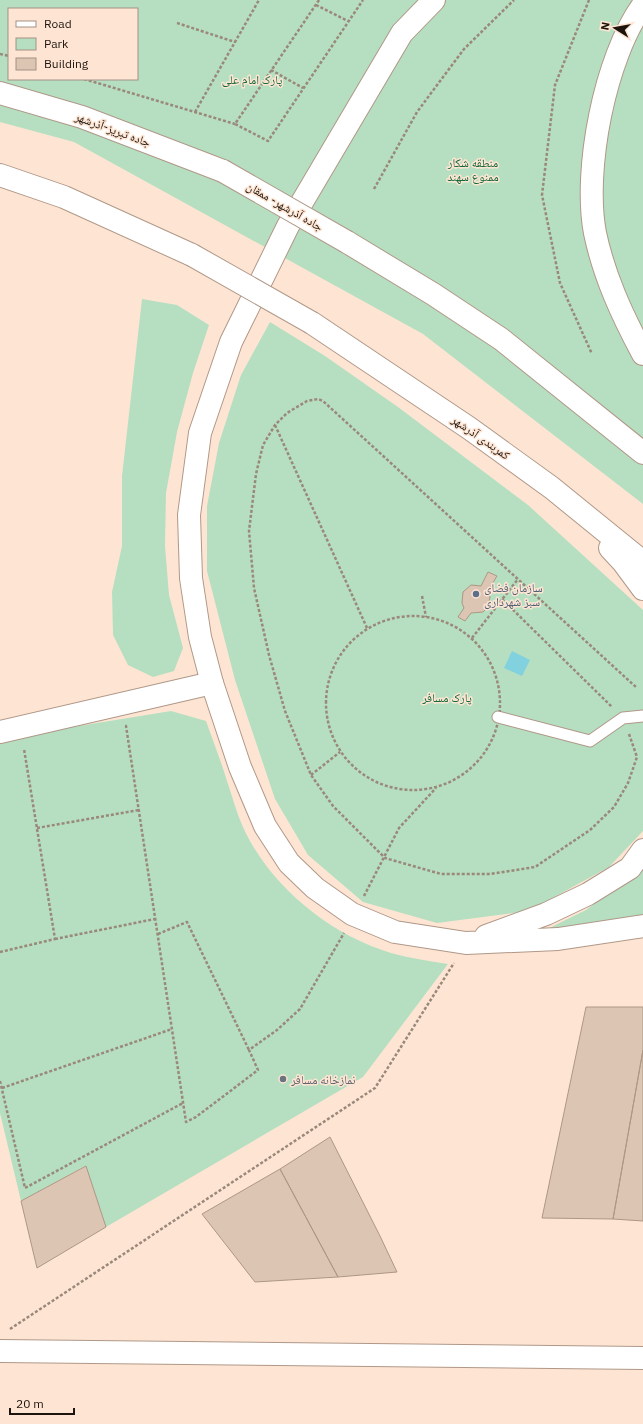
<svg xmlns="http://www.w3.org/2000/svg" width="643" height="1424" font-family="'IBM Plex Sans','Noto Naskh Arabic',sans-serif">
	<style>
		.green { fill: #b5dfc0; fill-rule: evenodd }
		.water { fill: #82d1de }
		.building { fill: #dcc5b3; stroke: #ad9785 }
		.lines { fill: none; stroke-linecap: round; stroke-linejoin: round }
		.service-casing { stroke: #b09888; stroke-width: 13 }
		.minor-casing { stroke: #b09888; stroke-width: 24 }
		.trunk-casing { stroke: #b09888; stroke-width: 24 }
		.path { stroke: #9a887b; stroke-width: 2.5; stroke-dasharray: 3 2; stroke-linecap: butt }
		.service { stroke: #fff; stroke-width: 11 }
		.minor { stroke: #fff; stroke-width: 22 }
		.trunk { stroke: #fff; stroke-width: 22 }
		.trunk-bridge-casing { stroke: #b09888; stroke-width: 24; stroke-linecap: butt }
		.trunk-bridge { stroke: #fff; stroke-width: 22 }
		.service-dot { fill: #5c6f8a; stroke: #fee5d3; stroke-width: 1.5 }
		.worship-dot { fill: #6b7280; stroke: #fee5d3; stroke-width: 1.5 }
		.labels { text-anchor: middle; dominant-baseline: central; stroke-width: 3; stroke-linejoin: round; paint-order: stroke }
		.park-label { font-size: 12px; fill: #116939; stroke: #fee5d3 }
		.street-label { font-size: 12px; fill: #1d140e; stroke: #fee5d3 }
		.service-label { font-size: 12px; fill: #4e5e75; stroke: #fee5d3; text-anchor: start }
		.worship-label { font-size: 12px; fill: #5b616d; stroke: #fee5d3; text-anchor: start }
	</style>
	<rect width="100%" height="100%" fill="#fee5d3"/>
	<path class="green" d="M0 0H643V504L423 334 74 142 0 122ZM9 9H137V79H9Z
		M142 299 177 305 209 325 193 373 177 432 166 493 165 546 169 595 183 648 174 671 153 677 128 665 113 635 112 592 122 546V476Z
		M270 322 325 356 398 407 528 505 643 610V831L609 867 529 911 437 923 363 902 308 855 275 799 235 680 207 571V506L219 443 241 375Z
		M171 711 206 721C213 741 221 761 227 781 234 802 239 822 250 841 279 893 334 936 391 953 409 958 429 961 448 964L363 1077 106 1227 85 1166 21 1201 0 1113V744L54 730Z
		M643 867V916L539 933 586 910Z"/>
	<path class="water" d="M512 651 530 660 522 676 504 668Z"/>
	<path class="building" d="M488 572 497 576 488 591 490 597 488 607 483 612 471 613 465 621 458 617 464 608 462 603 463 592 471 585 481 586Z
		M586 1007H643V1050L613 1219 542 1218Z
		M643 1050V1221L613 1219Z
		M330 1137 380 1236 397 1272 338 1277 280 1169Z
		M86 1166 106 1227 37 1268 21 1201Z
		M280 1169 338 1277 255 1282 202 1214Z"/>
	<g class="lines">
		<defs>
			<path id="service" d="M498 717 590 741 623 718 643 716"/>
			<path id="minor" d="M0 732 212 683
				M0 1351 643 1358"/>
			<path id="trunk" d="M434 0 402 33 288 226 231 342 200 433 189 515 191 578 200 637 212 683 240 767 265 826 289 863 315 888 352 914 395 932 466 943 558 939 643 926
				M643 5C605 57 583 170 595 233 604 276 622 315 643 354
				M0 93 82 117 223 171
				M0 175 64 197 192 255
				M347 242 433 294 501 339 643 453
				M312 323 469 428 552 488 643 562
				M610 548 623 562 643 589
				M486 936 546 914 588 894 630 868 643 850"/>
		</defs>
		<use href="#service" class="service-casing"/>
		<use href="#minor" class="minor-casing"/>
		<use href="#trunk" class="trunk-casing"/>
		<path class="path" d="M319 0 235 124 268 141 363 0
			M589 0 555 85 542 195 560 283 592 354
			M316 5 348 21
			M177 23 235 42
			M0 54 9 56
			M271 70 303 88
			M84 79 235 124
			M195 112 259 0
			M374 189 417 112 464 49 514 0
			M275 425 367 628
			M422 596 426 617
			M502 599 612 707
			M326 703a87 87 0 1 1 174 0a87 87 0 1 1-174 0Z
			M472 638 518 579
			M125 726H126L186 1122 196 1117 258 1070 249 1050 277 1030 300 1009 344 933
			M629 734 637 757 628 783 614 807 590 830 535 867 490 874H441L385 858 333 806 311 775 285 711 269 655 254 588 249 531 256 474 263 445 275 425 287 413 307 401 318 399 323 401 637 688
			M311 775 340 752
			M37 828 139 810
			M364 896 399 828 436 788
			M158 934 187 922 249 1050
			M55 939 155 919
			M0 952 55 939 24 749
			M0 1081 25 1188 183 1103
			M2 1088 172 1029
			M10 1329 375 1088 454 963"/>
		<use href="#service" class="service"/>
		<use href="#minor" class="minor"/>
		<use href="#trunk" class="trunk"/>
		<defs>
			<path id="trunk-bridge" d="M223 171 347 242
				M192 255 312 323"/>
		</defs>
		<use href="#trunk-bridge" class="trunk-bridge-casing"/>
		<use href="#trunk-bridge" class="trunk-bridge"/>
	</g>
	<circle class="service-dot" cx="476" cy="594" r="4"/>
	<circle class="worship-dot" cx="283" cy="1079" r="4"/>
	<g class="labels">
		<g class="park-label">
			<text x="252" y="79">پارک امام علی</text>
			<text x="473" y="162">منطقه شکار<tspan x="473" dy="14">ممنوع سهند</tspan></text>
			<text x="447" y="697">پارک مسافر</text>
		</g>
		<g class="street-label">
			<text transform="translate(113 129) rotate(20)">جاده تبریز-آذرشهر</text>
			<text transform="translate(285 206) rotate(30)">جاده آذرشهر- ممقان</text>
			<text transform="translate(481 437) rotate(35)">کمربندی آذرشهر</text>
		</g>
		<g class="service-label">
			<text x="484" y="587">سازمان فضای<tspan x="484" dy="14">سبز شهرداری</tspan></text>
		</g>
		<g class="worship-label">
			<text x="291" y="1079">نمازخانه مسافر</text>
		</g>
	</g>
	<rect x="8" y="8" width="130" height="72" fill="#fee5d3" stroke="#a49184"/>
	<rect x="16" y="21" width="20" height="6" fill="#ffffff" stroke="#a49184"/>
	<text x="44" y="28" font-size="12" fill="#1d140e">Road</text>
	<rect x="16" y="38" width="20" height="12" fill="#b5dfc0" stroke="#a49184"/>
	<text x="44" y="48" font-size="12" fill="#1d140e">Park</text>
	<rect x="16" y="58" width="20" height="12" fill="#dcc5b3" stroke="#a49184"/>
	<text x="44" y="68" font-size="12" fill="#1d140e">Building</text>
	<g transform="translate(615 28) rotate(281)" stroke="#fee5d3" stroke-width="3" paint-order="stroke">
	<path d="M0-3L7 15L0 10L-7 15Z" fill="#1d140e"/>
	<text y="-6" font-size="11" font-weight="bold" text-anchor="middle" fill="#1d140e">N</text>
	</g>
	<path d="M10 1408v6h64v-6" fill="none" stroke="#1d140e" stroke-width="2"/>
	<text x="16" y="1408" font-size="12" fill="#1d140e" stroke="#fee5d3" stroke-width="3" paint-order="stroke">20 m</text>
</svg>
